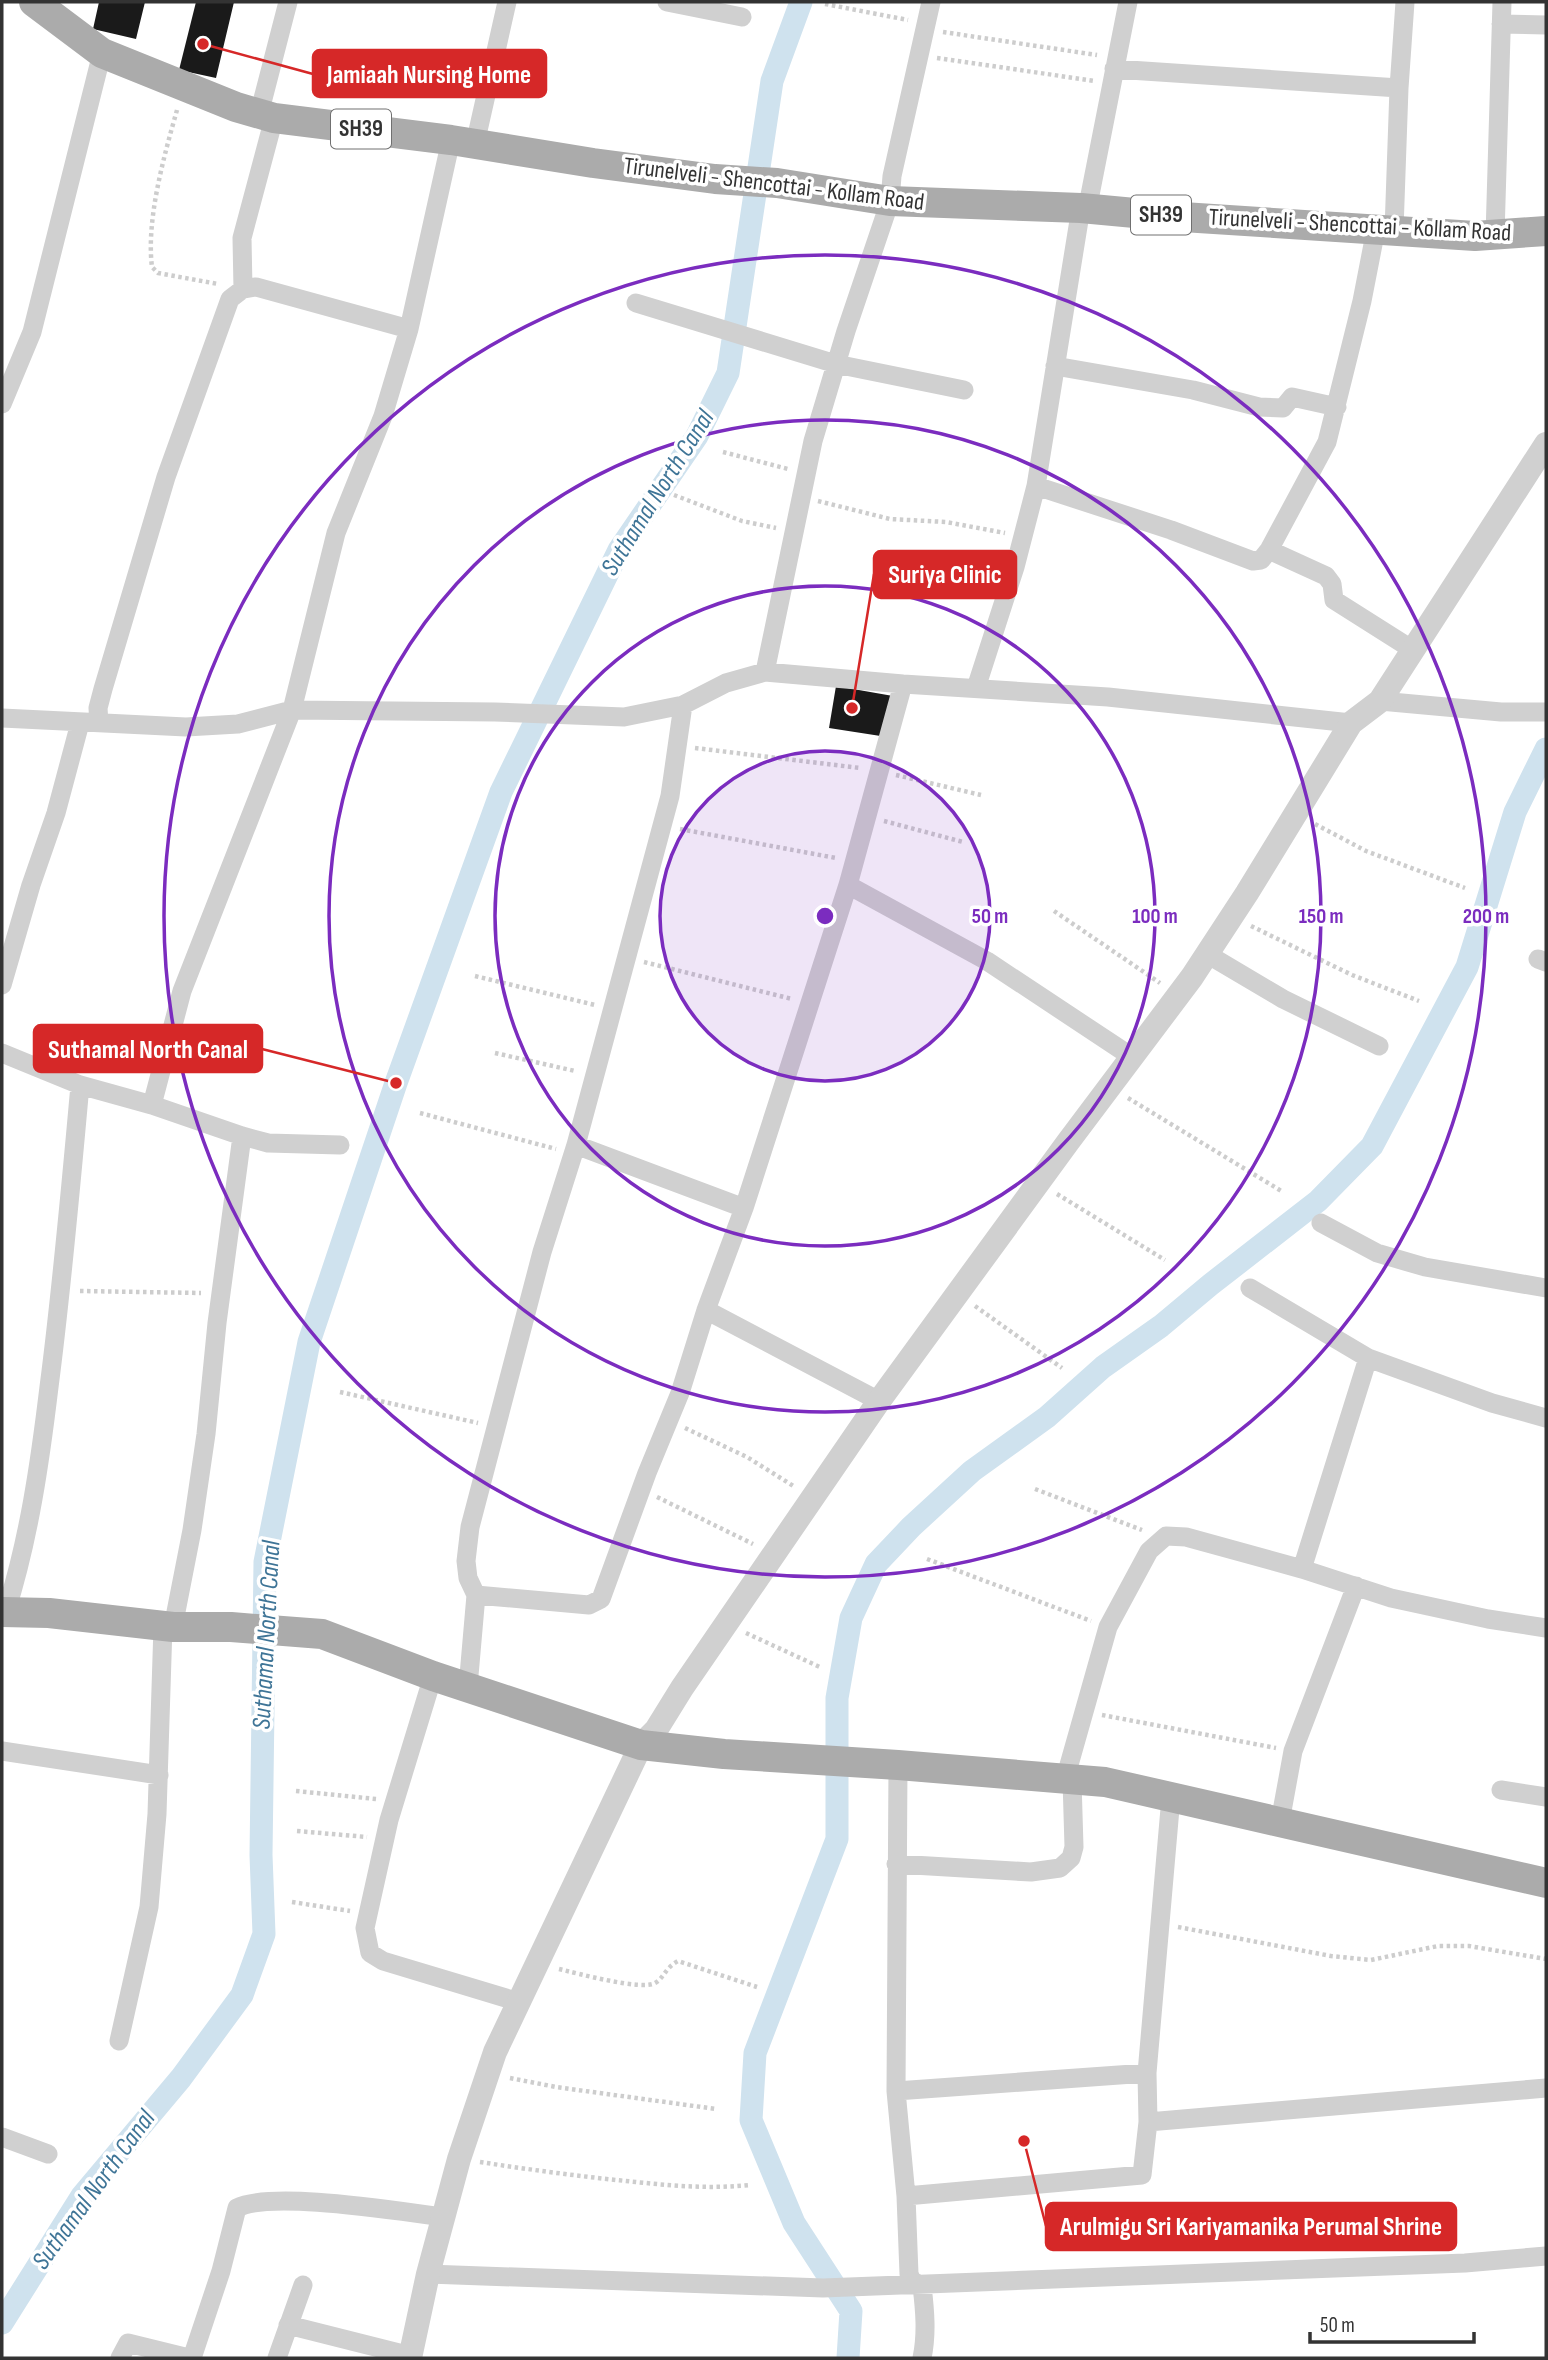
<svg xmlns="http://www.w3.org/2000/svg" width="1548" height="2360" font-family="'Sofia Sans Condensed',sans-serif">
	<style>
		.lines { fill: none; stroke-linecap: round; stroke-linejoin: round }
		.canal { stroke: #cfe2ee; stroke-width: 23 }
		.building { fill: #1a1a1a }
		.path { stroke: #cdcdcd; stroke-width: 4.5; stroke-dasharray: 3.5 3.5; stroke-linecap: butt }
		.minor { stroke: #d0d0d0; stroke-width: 19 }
		.tertiary { stroke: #d0d0d0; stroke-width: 24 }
		.primary { stroke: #ababab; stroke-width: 30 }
		.ring { fill: none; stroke: #7b2cbf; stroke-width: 3.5 }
		.labels { text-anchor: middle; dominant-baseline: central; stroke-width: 7; stroke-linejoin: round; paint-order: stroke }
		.shield { fill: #fff; stroke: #707070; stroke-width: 2 }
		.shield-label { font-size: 23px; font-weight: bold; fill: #333 }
		.street-label { font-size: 24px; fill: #333; stroke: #fff }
		.water-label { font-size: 26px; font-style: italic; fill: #3f7597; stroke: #fff }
		.centre { fill: #7b2cbf; stroke: #fff; stroke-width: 3.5 }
		.ring-label { font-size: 21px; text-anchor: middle; font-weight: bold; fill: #7b2cbf; stroke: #fff; stroke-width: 7; stroke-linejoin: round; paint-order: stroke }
		.leader { fill: none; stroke: #d62828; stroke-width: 2.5 }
		.callout-dot { fill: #d62828; stroke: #fff; stroke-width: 2.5 }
		.callout { fill: #d62828; stroke: #d62828; stroke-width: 2.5 }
		.callout-label { font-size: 26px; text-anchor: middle; font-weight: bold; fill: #fff }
	</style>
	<rect width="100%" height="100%" fill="#fff"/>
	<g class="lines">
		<path class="canal" d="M2 2323 82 2196 181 2078 242 1995 264 1934 261 1855 265 1562 309 1342 396 1083 501 792 619 550 697 436 728 373 772 81 801 2
			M848 2358 851 2311 794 2223 751 2120 755 2053 837 1839V1698L851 1618 876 1564 911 1527 972 1471 1047 1417 1103 1367 1161 1326 1210 1285 1318 1201 1372 1146 1467 967 1515 812 1546 749"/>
	</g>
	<path class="building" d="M99 2H145L136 39 93 29Z
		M196 2H234L216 78 179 70Z
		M836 686 893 696 887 737 829 728Z"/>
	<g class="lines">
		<path class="path" d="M825 4 908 20
			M943 32 1097 55
			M937 58 1095 81
			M177 110C164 156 146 220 152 267L158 273 218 284
			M723 452 788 469
			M674 495 742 521 776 528
			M818 501 890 519 946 522 1005 533
			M695 748 860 768
			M896 775 981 795
			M884 821 963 842
			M1315 824 1366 851 1465 888
			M680 829 836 858
			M1054 911 1160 983
			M1251 926 1352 975 1419 1001
			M644 962 792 999
			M475 976 595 1005
			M495 1053 575 1071
			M1128 1098 1283 1192
			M420 1113 556 1149
			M1057 1194 1165 1260
			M80 1291 201 1293
			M975 1306 1062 1368
			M340 1392 478 1423
			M685 1428 747 1457 795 1487
			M1035 1489 1142 1530
			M657 1497 753 1544
			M927 1559 1091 1621
			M746 1633 822 1668
			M1102 1715 1276 1748
			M296 1791 376 1799
			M297 1831 367 1837
			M292 1902 350 1911
			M1178 1927 1331 1956 1371 1960 1438 1946H1469L1546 1959
			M559 1969C576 1973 642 1991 655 1983 664 1978 665 1968 678 1961L757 1987
			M510 2078 556 2087 716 2109
			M480 2162C532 2170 584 2177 636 2182 674 2186 711 2189 750 2185"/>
		<path class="minor" d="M667 2 742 17
			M1501 24 1546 25
			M1114 69 1399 88
			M259 114 288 2
			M475 144 507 2
			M1086 208 1089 200 1128 2
			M1394 230 1399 88 1405 2
			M1495 235 1502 2
			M243 289 242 238 274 118
			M636 303 836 364 964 390
			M1055 366 1193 390 1259 407 1283 408 1292 397 1337 407
			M2 404 32 332 102 53
			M1036 486 1171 530 1253 561 1261 560 1269 550 1327 442 1362 301 1376 229
			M1269 550 1326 576 1332 584 1334 600 1413 650
			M765 672 813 441 846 331 890 201 892 176 931 2
			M976 688 1015 567 1036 486 1081 208
			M1380 701 1501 712H1546
			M2 718 186 727 238 724 292 710 495 712 624 717 683 705 726 683 765 672 903 684 1108 697 1351 723
			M99 723 98 708 103 689 166 477 230 299 243 289 256 287 409 329
			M848 885 987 961 1132 1057
			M1207 954 1283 999 1379 1046
			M1538 959 1546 962
			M2 985 31 885 56 813 80 723
			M2 1053 80 1085 152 1105 242 1136 268 1143 340 1145
			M152 1105 182 991 292 710 336 533 383 416 409 329 451 140
			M576 1145 744 1208
			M1321 1223 1377 1253 1425 1267 1546 1288
			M1250 1288 1368 1358 1492 1403 1546 1418
			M706 1310 879 1401
			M1302 1569 1368 1358
			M476 1595 589 1605 601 1599 647 1473 680 1393 706 1310 744 1208 848 885 903 684
			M6 1611C29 1539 40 1462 49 1387 62 1287 71 1186 80 1085
			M173 1627 192 1530 206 1434 217 1323 242 1136
			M433 1676 389 1820 365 1928 370 1953 383 1961 519 2002
			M468 1687 476 1595 468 1578 466 1561 470 1527 542 1252 576 1145 670 796 683 705
			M2 1751 159 1775
			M898 1765 896 2091 1147 2073 1148 2122 1142 2175 906 2196 909 2274 912 2281 922 2286C925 2311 927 2334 922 2358
			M1065 1779 1108 1627 1149 1551 1166 1536 1186 1537 1302 1569 1391 1598 1488 1619 1546 1628
			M1501 1790 1546 1797
			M1280 1822 1293 1751 1356 1586
			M896 1864 1031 1872 1060 1868 1071 1858 1074 1847 1072 1780
			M119 2041 149 1907 157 1814 163 1626
			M1147 2073 1171 1797
			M896 2091 906 2196
			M1148 2122 1546 2088
			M2 2137 48 2154
			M428 2274 823 2288 1465 2263 1546 2256
			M288 2325 411 2356
			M120 2358 128 2343 189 2358
			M192 2358 221 2271 237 2208C271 2190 402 2212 445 2217
			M277 2358 303 2285"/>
		<path class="tertiary" d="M410 2358 428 2274 459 2159 495 2052 641 1745 656 1730 682 1688 879 1401 1068 1142 1192 977 1247 893 1351 723 1380 701 1546 444"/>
		<path class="primary" d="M34 2 102 53 236 107 274 118 451 140 593 163 715 179 777 183 890 201 1081 208 1167 216 1475 236 1546 231
			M2 1612 49 1613 173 1627H231L322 1634 433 1676 641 1745 724 1754 898 1765 1105 1782 1546 1883"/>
	</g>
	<circle cx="825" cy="916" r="165" fill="#7b2cbf" fill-opacity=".12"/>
	<g class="ring">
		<circle cx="825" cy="916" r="165"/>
		<circle cx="825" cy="916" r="330"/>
		<circle cx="825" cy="916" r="496"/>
		<circle cx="825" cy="916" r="661"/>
	</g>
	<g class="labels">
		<g class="shield">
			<rect x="331" y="109.5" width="60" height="39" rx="5"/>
			<rect x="1131" y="195.5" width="60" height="39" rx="5"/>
		</g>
		<g class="shield-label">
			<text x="361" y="129">SH39</text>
			<text x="1161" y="215">SH39</text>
		</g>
		<g class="street-label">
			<text transform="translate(774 184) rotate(7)">Tirunelveli - Shencottai - Kollam Road</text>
			<text transform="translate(1360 225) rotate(3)">Tirunelveli - Shencottai - Kollam Road</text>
		</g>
		<g class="water-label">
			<text transform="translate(658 493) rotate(-58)">Suthamal North Canal</text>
			<text transform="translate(267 1635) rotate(-87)">Suthamal North Canal</text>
			<text transform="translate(94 2190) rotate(-54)">Suthamal North Canal</text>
		</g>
	</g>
	<circle cx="825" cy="916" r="10" class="centre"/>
	<g class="ring-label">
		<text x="990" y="923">50 m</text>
		<text x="1155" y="923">100 m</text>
		<text x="1321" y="923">150 m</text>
		<text x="1486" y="923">200 m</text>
	</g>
	<path class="leader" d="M203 44L313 74M852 708L874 574M396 1083L262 1049M1024 2141L1046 2226"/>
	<g class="callout-dot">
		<circle cx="203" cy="44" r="7"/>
		<circle cx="852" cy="708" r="7"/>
		<circle cx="396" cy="1083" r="7"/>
		<circle cx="1024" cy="2141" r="7"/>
	</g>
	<g class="callout">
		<rect x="313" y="50" width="233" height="47" rx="7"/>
		<rect x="874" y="551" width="142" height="47" rx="7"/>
		<rect x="34" y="1025" width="228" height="47" rx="7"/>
		<rect x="1046" y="2203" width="410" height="47" rx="7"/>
	</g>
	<g class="callout-label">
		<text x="429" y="83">Jamiaah Nursing Home</text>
		<text x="945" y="583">Suriya Clinic</text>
		<text x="148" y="1058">Suthamal North Canal</text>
		<text x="1251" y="2235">Arulmigu Sri Kariyamanika Perumal Shrine</text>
	</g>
	<rect width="1548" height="2360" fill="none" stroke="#333333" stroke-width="7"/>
	<path d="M1310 2332v10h164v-10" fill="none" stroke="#333333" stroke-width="3.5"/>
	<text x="1320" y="2332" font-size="21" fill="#333333" stroke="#ffffff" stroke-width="5" paint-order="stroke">50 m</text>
</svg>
